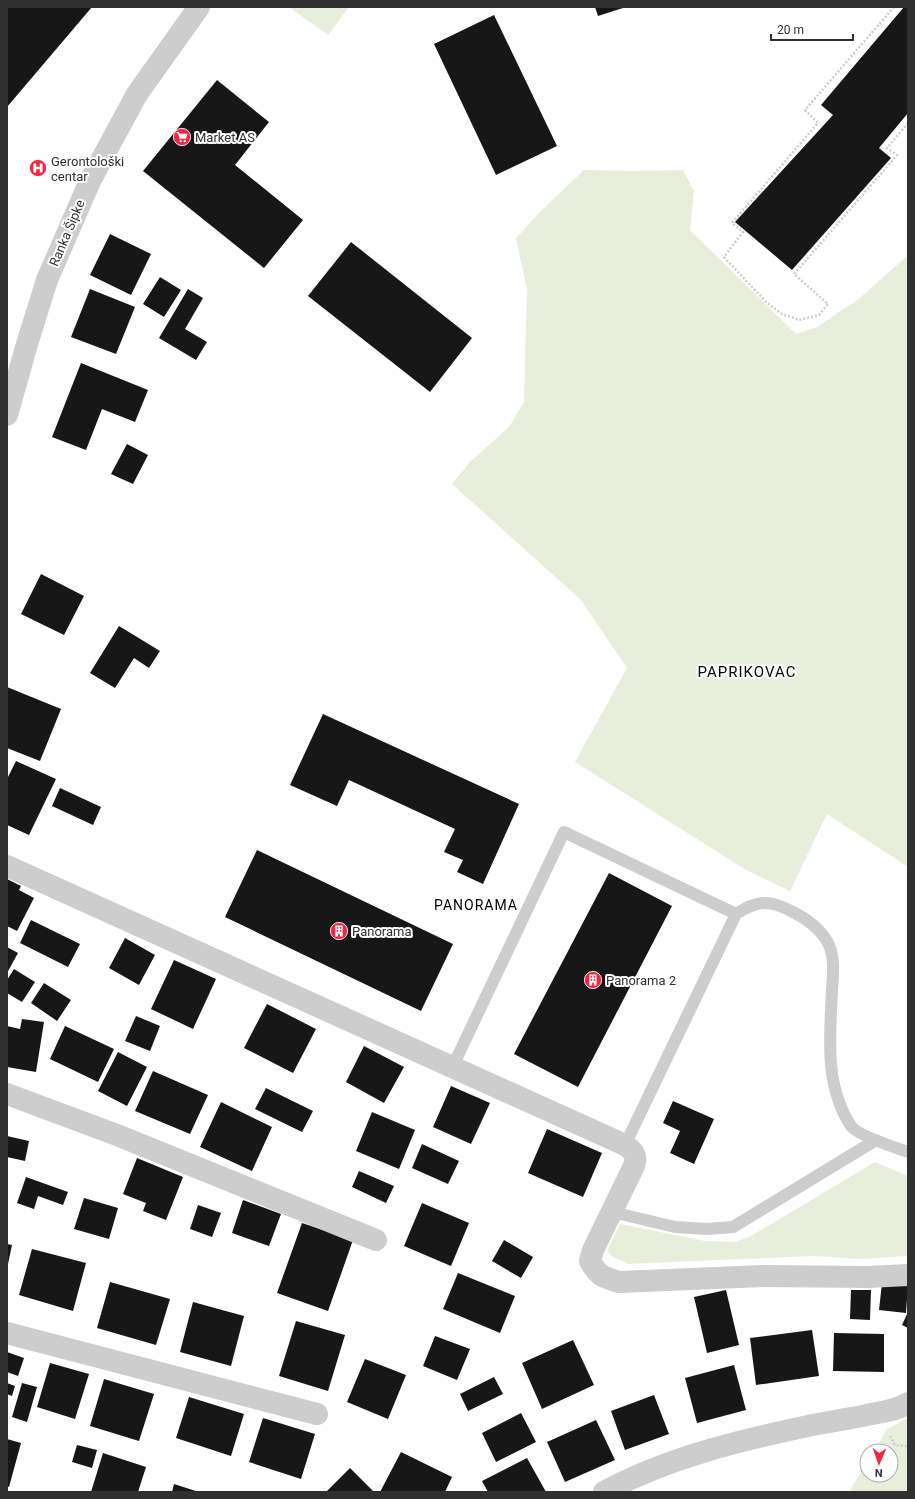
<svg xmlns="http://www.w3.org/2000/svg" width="915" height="1499" font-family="Roboto,sans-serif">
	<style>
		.green { fill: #e7eedc }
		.building { fill: #171717 }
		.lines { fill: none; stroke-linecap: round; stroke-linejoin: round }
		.path { stroke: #cdcdcd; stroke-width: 2.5; stroke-dasharray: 2 2; stroke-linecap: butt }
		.lane { stroke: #cdcdcd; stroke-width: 12 }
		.street { stroke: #cdcdcd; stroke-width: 22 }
		.labels { text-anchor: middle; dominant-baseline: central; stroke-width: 4; stroke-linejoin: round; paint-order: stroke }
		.poi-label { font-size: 13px; fill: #303030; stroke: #fff; text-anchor: start }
		.street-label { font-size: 13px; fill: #303030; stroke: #fff }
		.neighbourhood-label { font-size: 14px; letter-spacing: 1px; fill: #000; stroke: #fff }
		.quarter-label { font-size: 15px; letter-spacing: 1px; fill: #000; stroke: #fff }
	</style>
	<rect width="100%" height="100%" fill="#fff"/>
	<path class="green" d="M289 7H349L328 35Z
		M584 170 633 171 683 170 694 191 690 230 796 334 817 327 860 298 908 255V867L827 814 790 891 746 870 575 762 627 668 581 600 452 484 470 462 509 427 524 402 527 289 516 238 542 210Z
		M875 1162 908 1176V1256L863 1259 812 1256 628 1264 613 1257 607 1251 620 1224 705 1241 736 1242 751 1236Z
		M908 1418V1492H849L867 1462V1475H891V1451H874L887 1429Z"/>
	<path class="building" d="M7 7H92L7 107Z
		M595 7H626L598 16Z
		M904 7H908V113L879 148 891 158 792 270 735 222 833 115 821 105Z
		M494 15 557 146 496 175 434 44Z
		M217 80 269 122 235 165 303 220 264 268 143 171Z
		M110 234 151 254 131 295 90 275Z
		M351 242 472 338 430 392 308 296Z
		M160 277 181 290 164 317 143 304Z
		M90 289 135 307 116 354 71 337Z
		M188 289 203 298 185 329 207 342 196 360 159 338Z
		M81 363 148 390 135 422 102 409 86 450 52 437Z
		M127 444 148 455 133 484 111 474Z
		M41 574 84 596 64 635 21 614Z
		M119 626 160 651 149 668 134 658 115 688 90 673Z
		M7 687 61 709 40 761 7 748Z
		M323 714 519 804 483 884 457 872 463 860 444 852 455 829 349 780 337 806 290 785Z
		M16 761 56 779 29 835 7 825V779Z
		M60 788 101 807 93 825 52 806Z
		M257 850 453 944 421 1011 225 917Z
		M609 873 672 906 578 1087 514 1054Z
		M7 879 21 886 19 890 34 898 17 931 7 926Z
		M31 920 80 944 68 967 20 943Z
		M125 938 155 955 139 985 109 968Z
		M7 947 18 953 7 973Z
		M174 960 216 979 193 1029 151 1009Z
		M14 969 35 982 22 1002 7 993V980Z
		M44 983 71 1000 57 1021 31 1003Z
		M267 1004 316 1029 293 1073 244 1048Z
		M136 1016 160 1026 150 1051 125 1041Z
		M22 1019 44 1022 36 1072 7 1067V1026L20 1029Z
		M65 1026 114 1049 98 1082 50 1059Z
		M364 1046 404 1067 384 1103 346 1082Z
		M118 1052 147 1067 127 1106 98 1091Z
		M153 1071 208 1095 190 1134 135 1111Z
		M451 1086 490 1103 471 1144 433 1127Z
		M266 1088 313 1111 302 1132 255 1109Z
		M673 1101 714 1119 694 1164 670 1153 680 1131 663 1123Z
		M221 1102 272 1127 252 1171 200 1147Z
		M372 1112 415 1130 399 1169 356 1151Z
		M547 1129 602 1153 583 1197 528 1173Z
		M7 1136 29 1141 25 1161 7 1157Z
		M422 1144 459 1161 448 1184 412 1168Z
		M137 1158 183 1177 166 1220 143 1211 146 1203 123 1194Z
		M359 1171 394 1186 386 1203 352 1187Z
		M26 1177 68 1192 63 1205 38 1196 34 1209 17 1203Z
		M84 1198 118 1208 109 1239 74 1229Z
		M243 1200 281 1214 269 1246 232 1233Z
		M422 1203 469 1223 451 1266 404 1246Z
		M198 1205 221 1213 212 1237 190 1229Z
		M302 1223 353 1240 328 1311 277 1293Z
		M504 1240 533 1257 521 1278 492 1261Z
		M7 1244 12 1245 8 1264H7Z
		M32 1249 86 1263 73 1311 19 1295Z
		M458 1273 515 1296 500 1333 443 1309Z
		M110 1282 170 1299 156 1345 97 1328Z
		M882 1283 908 1285 906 1313 879 1310Z
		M726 1290 739 1345 707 1353 694 1297Z
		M851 1290H871L870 1320 850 1319Z
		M193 1302 244 1316 231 1366 180 1352Z
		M908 1312V1328L902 1325Z
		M296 1321 345 1335 328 1391 279 1376Z
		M812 1330 819 1376 756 1385 750 1338Z
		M834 1333 884 1334V1372L833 1371Z
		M435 1336 470 1349 457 1380 423 1366Z
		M573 1340 594 1385 542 1409 522 1363Z
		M7 1352 24 1358 18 1376 7 1372Z
		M365 1359 406 1375 388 1419 347 1402Z
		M50 1363 89 1374 75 1419 37 1407Z
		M734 1365 746 1410 697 1423 685 1378Z
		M494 1377 503 1394 468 1411 460 1394Z
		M104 1379 154 1394 139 1441 90 1426Z
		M7 1383 15 1386 12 1396 7 1394Z
		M22 1383 37 1387 27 1422 12 1417Z
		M654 1395 669 1434 625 1450 611 1411Z
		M189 1397 244 1414 231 1456 176 1438Z
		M521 1413 536 1442 496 1462 482 1433Z
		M263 1418 315 1434 301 1479 249 1462Z
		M596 1420 615 1460 565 1482 547 1442Z
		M7 1439 21 1443 9 1487 7 1486Z
		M77 1445 97 1450 92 1468 72 1462Z
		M401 1452 452 1477 445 1492H380Z
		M103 1453 146 1467 138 1492H91Z
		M527 1458 546 1492H488L482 1481Z
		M350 1468 374 1492H326Z
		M174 1484 199 1492H172Z"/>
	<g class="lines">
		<path class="path" d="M894 7 805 110 818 123 732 223 743 232 724 257 767 303 782 314 799 320 819 315 828 304 794 274 892 161 897 155 887 148 908 123
			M890 1436 895 1445 908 1446"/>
		<path class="lane" d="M452 1068 564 832 736 914
			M625 1145 736 914C756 901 768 899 789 910 806 918 821 928 829 945 835 959 833 976 832 990 830 1036 824 1085 851 1126 857 1135 896 1148 908 1152
			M612 1212 675 1227 707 1229 733 1227 876 1140"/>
		<path class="street" d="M7 415 27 344 47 280 90 181 137 94 199 7
			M7 866 625 1145C633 1151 638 1155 634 1166L593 1250 590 1261C598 1276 603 1277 619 1282L763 1276 868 1277 908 1275
			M7 1094 117 1135 376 1240
			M7 1333 317 1414
			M604 1492C667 1458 737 1441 808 1426 828 1422 848 1419 867 1415 881 1412 896 1411 908 1403"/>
	</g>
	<defs>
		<symbol id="supermarket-disc" viewBox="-11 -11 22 22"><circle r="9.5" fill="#f42543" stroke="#fff"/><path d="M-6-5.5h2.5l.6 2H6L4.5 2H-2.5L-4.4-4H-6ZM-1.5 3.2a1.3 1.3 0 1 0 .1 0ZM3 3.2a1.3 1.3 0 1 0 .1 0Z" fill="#fff"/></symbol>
		<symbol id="hospital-disc" viewBox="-11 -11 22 22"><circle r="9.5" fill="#f42543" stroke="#fff"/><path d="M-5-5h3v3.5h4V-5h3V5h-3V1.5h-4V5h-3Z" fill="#fff"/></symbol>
		<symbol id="building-disc" viewBox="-11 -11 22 22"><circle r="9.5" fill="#f42543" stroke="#fff"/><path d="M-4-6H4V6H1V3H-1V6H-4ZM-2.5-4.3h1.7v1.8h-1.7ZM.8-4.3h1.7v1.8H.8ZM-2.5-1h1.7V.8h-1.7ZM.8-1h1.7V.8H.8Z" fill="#fff"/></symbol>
	</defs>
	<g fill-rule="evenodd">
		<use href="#supermarket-disc" x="172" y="127" width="20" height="20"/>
		<use href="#hospital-disc" x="28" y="158" width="20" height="20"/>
		<use href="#building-disc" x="329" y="921" width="20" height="20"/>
		<use href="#building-disc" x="583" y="970" width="20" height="20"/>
	</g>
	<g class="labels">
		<g class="poi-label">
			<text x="195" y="137">Market AS</text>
			<text x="51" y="161">Gerontološki<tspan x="51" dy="15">centar</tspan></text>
			<text x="352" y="931">Panorama</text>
			<text x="606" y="980">Panorama 2</text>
		</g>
		<g class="street-label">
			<text transform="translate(67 233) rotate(-67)">Ranka Šipke</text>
		</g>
		<g class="neighbourhood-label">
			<text x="476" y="905">PANORAMA</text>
		</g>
		<g class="quarter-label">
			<text x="747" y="672">PAPRIKOVAC</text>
		</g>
	</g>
	<rect width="915" height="1499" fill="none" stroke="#303030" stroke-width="16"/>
	<g transform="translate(879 1463) rotate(182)"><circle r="19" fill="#ffffff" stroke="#acacac"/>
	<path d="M0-3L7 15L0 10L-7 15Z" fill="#f42543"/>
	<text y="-6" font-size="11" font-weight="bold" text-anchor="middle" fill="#303030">N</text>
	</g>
	<path d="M771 34v6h82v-6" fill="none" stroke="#303030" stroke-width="2"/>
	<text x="777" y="34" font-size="12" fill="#303030" stroke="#ffffff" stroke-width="3" paint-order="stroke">20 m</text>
</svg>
